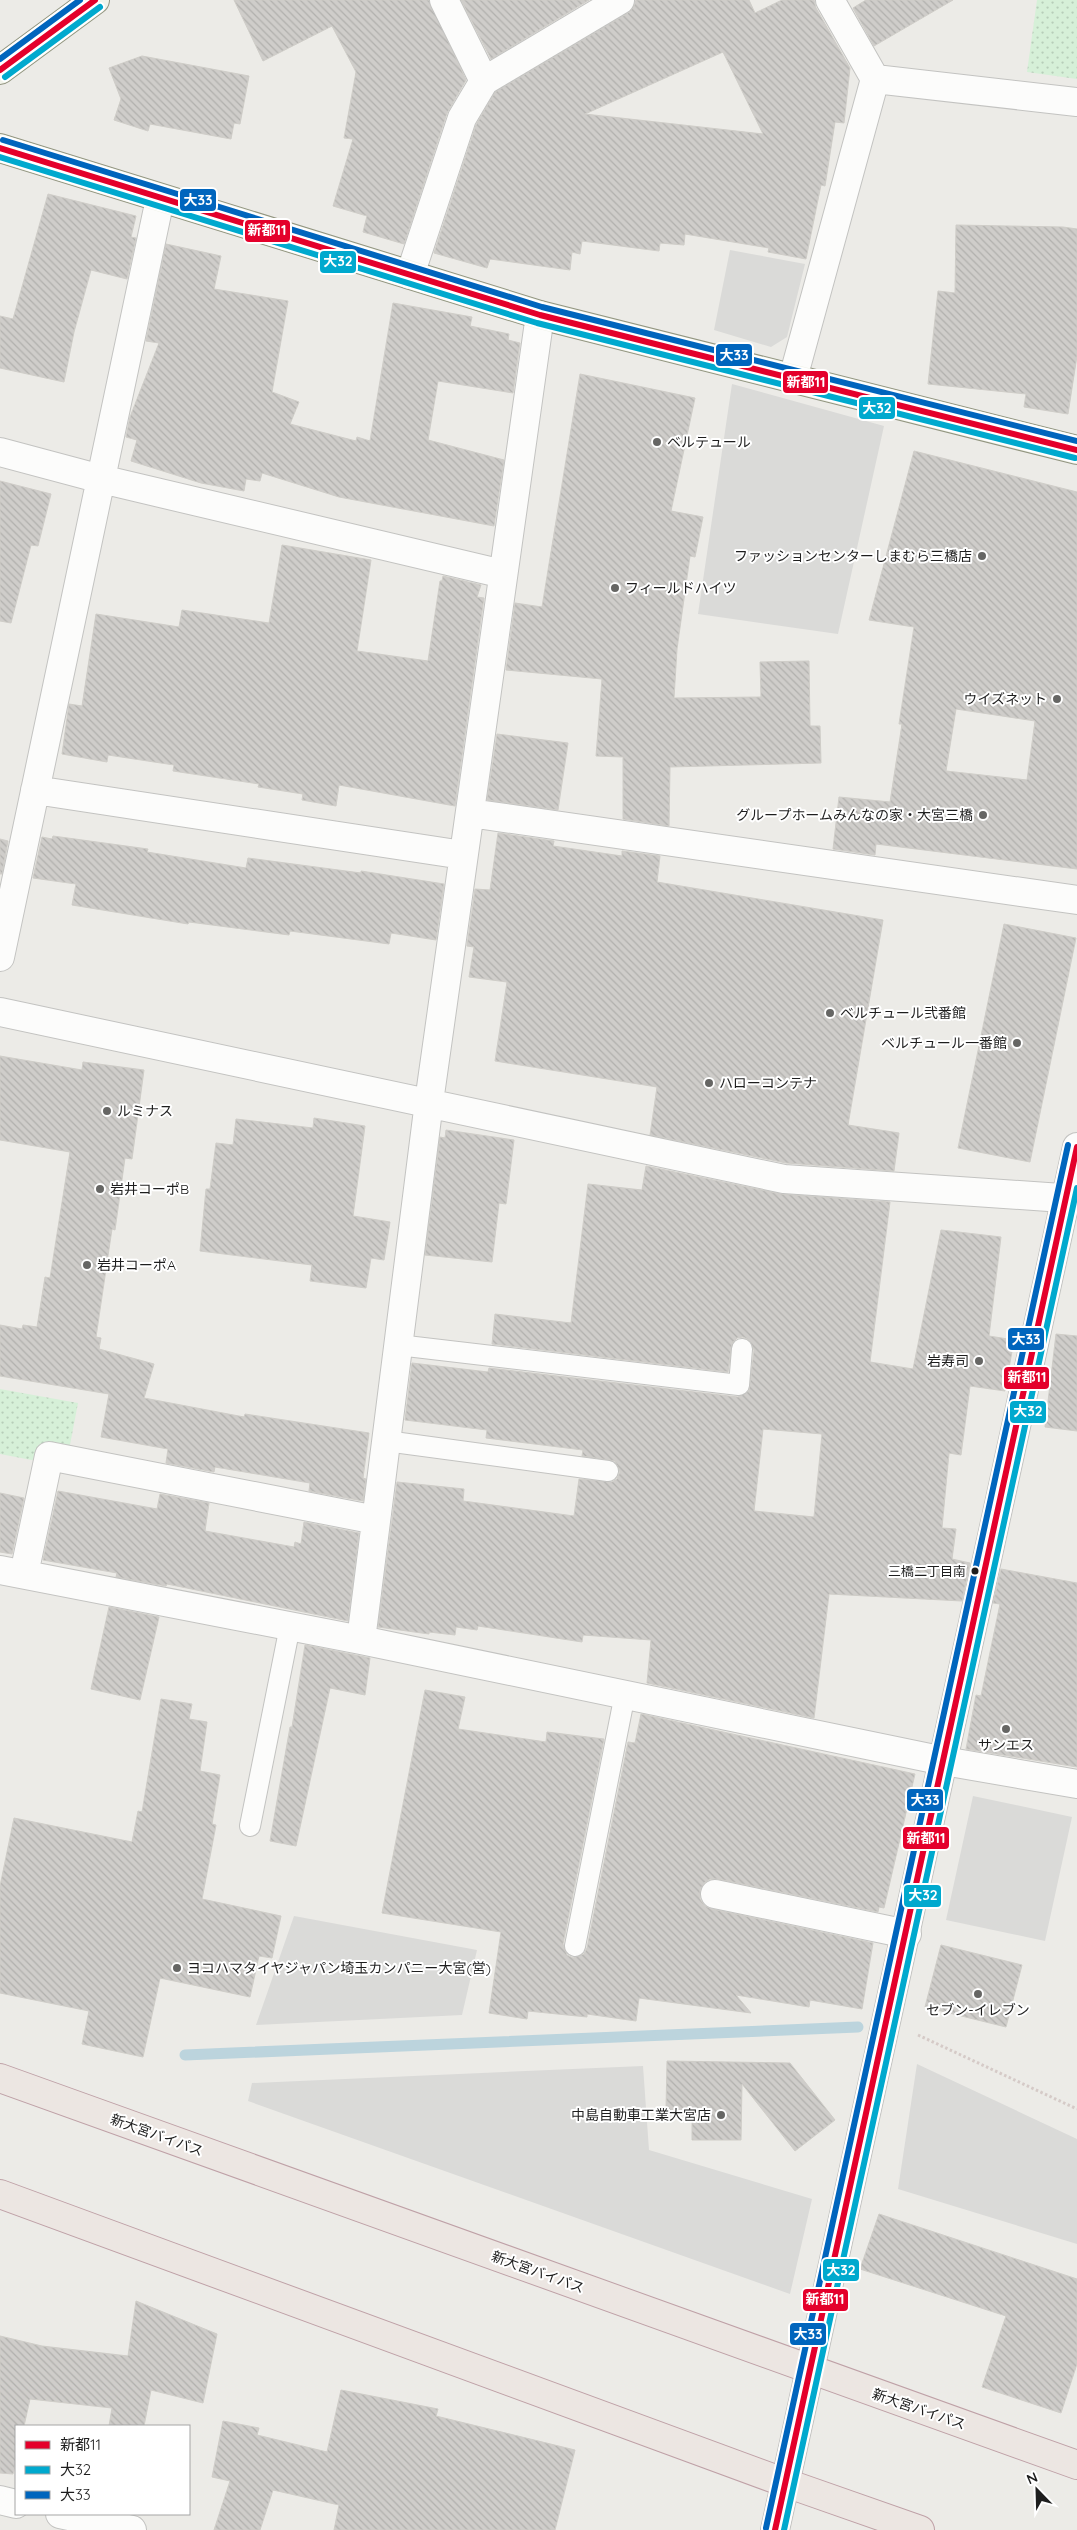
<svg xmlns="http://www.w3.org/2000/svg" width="1077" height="2530" font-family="Quicksand,'Noto Sans JP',sans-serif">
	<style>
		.religious { fill: #dadad8 }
		.park { fill: url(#park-dots) }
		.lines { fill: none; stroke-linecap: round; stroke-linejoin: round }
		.stream { stroke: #bcd4dd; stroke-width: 11 }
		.building { fill: url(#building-back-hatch); stroke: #cfcdc8; fill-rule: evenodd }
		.service-casing { stroke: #c3c3c1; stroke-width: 22 }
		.minor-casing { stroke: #c3c3c1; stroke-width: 30 }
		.tertiary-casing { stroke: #c3c3c1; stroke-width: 30 }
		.secondary-casing { stroke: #929580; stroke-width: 30 }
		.trunk-casing { stroke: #bfa1a7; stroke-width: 30 }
		.path { stroke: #d5cac7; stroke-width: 3; stroke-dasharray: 2.5 2.5; stroke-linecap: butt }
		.service { stroke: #fcfcfb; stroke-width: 20 }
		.minor { stroke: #fcfcfb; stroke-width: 28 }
		.tertiary { stroke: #fcfcfb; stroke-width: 28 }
		.secondary { stroke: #f1f3ea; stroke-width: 28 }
		.trunk { stroke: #ece6e2; stroke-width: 28 }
		.bus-1-casing { stroke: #fff; stroke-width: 10 }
		.bus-2-casing { stroke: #fff; stroke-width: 10 }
		.bus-3-casing { stroke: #fff; stroke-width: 10 }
		.bus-1 { stroke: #e4002b; stroke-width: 6 }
		.bus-2 { stroke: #00a9ce; stroke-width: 6 }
		.bus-3 { stroke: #0065bd; stroke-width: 6 }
		.poi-dot { fill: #666664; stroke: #fff; stroke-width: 2 }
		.bus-dot { fill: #1e1e1e; stroke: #fff; stroke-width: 2 }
		.labels { text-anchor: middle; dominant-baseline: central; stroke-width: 4; stroke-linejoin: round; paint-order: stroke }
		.bus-label { font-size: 13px; fill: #1e1e1e; stroke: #fff; text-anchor: end }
		.poi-label { font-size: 14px; fill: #1e1e1e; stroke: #fff; text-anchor: start }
		.street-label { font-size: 14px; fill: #1e1e1e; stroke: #fff }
		.line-badge { stroke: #fff; stroke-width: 2 }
		.badge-label { font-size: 14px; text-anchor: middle; font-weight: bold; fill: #fff }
	</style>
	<defs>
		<pattern id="park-dots" width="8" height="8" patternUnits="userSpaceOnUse" patternTransform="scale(1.25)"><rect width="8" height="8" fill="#d6f0d8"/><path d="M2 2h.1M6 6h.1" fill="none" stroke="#b7cdb9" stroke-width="1.8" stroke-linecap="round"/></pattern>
		<pattern id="building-back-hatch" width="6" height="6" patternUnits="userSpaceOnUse" patternTransform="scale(1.25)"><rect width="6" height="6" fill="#cfcdca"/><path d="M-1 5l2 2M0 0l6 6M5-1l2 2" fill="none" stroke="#b1b0ad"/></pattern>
	</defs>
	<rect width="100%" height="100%" fill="#ecebe7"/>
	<path class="religious" d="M730 250 805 264 787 337 771 347 714 330Z
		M732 384 884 426 838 634 698 614Z
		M973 1796 1072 1817 1045 1941 946 1920Z
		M294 1916 477 1950 462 2015 256 2025Z
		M917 2064 1077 2139V2244L898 2189Z
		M643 2066 649 2150 812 2199 790 2294 248 2101 252 2083Z"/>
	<path class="park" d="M1037 0H1077V79L1027 72Z
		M0 1389 78 1403 69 1450 40 1445 37 1461 0 1454Z"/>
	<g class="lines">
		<path class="stream" d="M185 2055 858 2027"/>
	</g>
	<path class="building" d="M234 0H429L466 80 447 113 404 244 363 232 367 216 333 206 353 139 344 138 356 72 332 26 263 61Z
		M461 0H589L491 59Z
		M636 0H749L755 13 782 0H814L816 8 850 68 844 123 835 122 825 186 821 185 806 259 768 252 769 248 685 234 684 245 660 243 659 251 582 241 580 254 572 252 570 270 490 259 487 268 434 253 476 125 495 92 628 13 633 8ZM723 52 763 134 585 114Z
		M866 0H953L874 46 853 8Z
		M142 56 249 76 240 124 234 123 231 139 150 124 148 131 114 120 121 99 109 68Z
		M48 194 136 216 131 237 136 238 127 279 91 270 74 332 64 382 0 368V316L13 319Z
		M956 225 1063 227 1077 229V356L1068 414 1024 407 1026 394 928 384 938 291 955 293Z
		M166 244 221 256 214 289 288 301 272 392 299 402 290 424 356 441 357 437 370 441 393 303 472 317 470 326 509 334 508 340 520 343 513 393 438 381 428 440 504 460 494 526 339 497 262 473 260 481 246 479 244 491 201 483 131 461 137 440 126 437 130 417 159 343 146 341Z
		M580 374 695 398 671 511 703 517 695 557 690 556 677 649 674 698 761 697 760 662 809 661 810 726H820L821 763 670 767 669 826 623 819V757L596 756 602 679 506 670 515 603 542 607Z
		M914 451 1077 492V869L876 844 875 855 833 849 839 797 890 802 902 724H899L914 627 869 620ZM956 709 1035 721 1027 780 946 771Z
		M0 481 51 494 38 546 31 545 11 623 0 621Z
		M282 545 371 560 357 651 428 661 440 581H442L443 576 481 585 477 597 484 598 455 806 339 785 336 806 302 800 303 794 258 787 259 784 173 771 174 765 108 755 107 762 62 754 69 704 82 706 96 614 179 627 182 610 269 623Z
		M497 734 568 743 558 810 487 800Z
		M498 833 554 841 553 846 622 856V851L660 856 657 882 883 920 848 1125 899 1133 894 1171 786 1163 650 1135 657 1087 495 1061 507 982 469 977 474 947 467 946 475 889 490 890Z
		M53 836 148 849 147 852 246 868 248 858 361 873V871L444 884 436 940 391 933 389 944 290 931 289 935 189 922 188 924 72 905 76 884 33 878 42 837 52 839Z
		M0 839 8 841 2 874H0Z
		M1004 924 1076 938 1030 1162 958 1148Z
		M0 1056 82 1070 83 1062 144 1070 132 1159 125 1158 115 1230 112 1229 96 1337 101 1338 99 1349 154 1364 144 1398 244 1417 245 1414 369 1433 363 1478 366 1479 363 1501 309 1491 310 1483 215 1467 214 1472 166 1463 168 1449 101 1437 109 1394 0 1376V1325L22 1329 23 1325 37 1327 45 1277 50 1278 70 1152 0 1140Z
		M314 1118 365 1126 353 1216 390 1222 384 1260 371 1258 366 1288 310 1281 312 1265 200 1251 206 1189H210L216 1143 233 1145 236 1119 313 1128Z
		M446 1130 514 1140 506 1204 499 1203 492 1262 425 1255 440 1137 445 1138Z
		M646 1166 781 1194 890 1202 870 1362 913 1369 941 1230 1001 1237 989 1336 1014 1340 1005 1391 970 1386 961 1455 949 1453 942 1528 956 1529 952 1559 970 1563 962 1601 829 1594 814 1718 647 1683 651 1640 583 1635 582 1642 478 1626 477 1630 456 1627 455 1635 429 1632V1634L378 1627 397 1482 464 1489 463 1501 574 1516 579 1479 612 1482 617 1479 620 1472 615 1461 582 1456 583 1450 486 1438 487 1430 405 1420 412 1363 488 1372 489 1368 738 1397 749 1391 754 1350 749 1340 743 1337 737 1338 732 1343 728 1372 492 1344 495 1314 571 1323 588 1184 642 1190ZM763 1429 822 1434 814 1517 754 1511Z
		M1056 1334 1077 1336V1431L1045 1427Z
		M58 1491 157 1509 160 1494 209 1503 205 1531 294 1547 295 1542 301 1544 304 1522 359 1533 348 1621 167 1584 166 1586 116 1577 117 1573 43 1560Z
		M0 1493 24 1498 12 1554 0 1552Z
		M1001 1569 1077 1583V1767L966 1749 976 1695 981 1696 1000 1604 993 1603Z
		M109 1607 159 1617 140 1700 91 1689Z
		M305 1645 370 1658 365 1695 330 1688 296 1846 270 1841 290 1727H292Z
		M425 1690 465 1697 458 1729 546 1742 547 1732 604 1739 563 1944 567 1955 573 1958 584 1954 587 1948 628 1742 635 1743 641 1714 915 1774 884 1908 879 1907 878 1912 718 1879H710L704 1883 700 1890V1899L705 1906 712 1909 873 1943 862 2009 810 2000 809 2007 736 1995 751 2013 639 1998 636 2021 587 2014V2017L528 2011 527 2019 489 2013 501 1932 382 1913Z
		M161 1699 192 1704 189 1719 207 1722 200 1771 220 1775 212 1824 216 1825 202 1899 281 1916 272 1958 259 1956 250 1997 160 1978 143 2057 82 2044 89 2011 0 1993V1886L14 1818 132 1842 138 1811 142 1812Z
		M941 1945 1022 1965 1006 2027 925 2007Z
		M667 2061 790 2063 835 2120 795 2151 742 2084 741 2140H692V2111L666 2110Z
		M879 2214 1077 2279V2364L1061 2413 982 2387 1006 2316 860 2269Z
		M136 2301 217 2334 203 2403 151 2390 144 2426H109L112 2408 30 2399 24 2426H16V2461L13 2474 0 2473V2336L42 2346 128 2356Z
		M341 2390 438 2409 436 2416 575 2450 555 2530H334L339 2505 273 2490 260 2530H214L230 2481 212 2477 223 2421 259 2428 257 2435 327 2452Z"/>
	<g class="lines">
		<defs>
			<path id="service" d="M398 1345 739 1385 742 1349
				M386 1441 608 1471
				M250 1826 290 1626
				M575 1946 625 1694"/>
			<path id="minor" d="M875 79 1077 102
				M484 81 620 0
				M410 275 462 118 484 81 444 0
				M793 378 875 79 830 0
				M0 452 101 479 503 574
				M35 790 463 855
				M470 813 1077 900
				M0 957 160 199
				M0 1012 784 1179 1077 1199
				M0 1570 361 1640 944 1761 1077 1784
				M24 1574 49 1456 376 1520
				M361 1640 429 1102 540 315
				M715 1894 907 1934
				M0 2500 16 2504
				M60 2514 132 2530"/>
			<path id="tertiary" d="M775 2530 1077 1147"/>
			<path id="secondary" d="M0 70 95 0
				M0 148 540 315 1077 450"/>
			<path id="trunk" d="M0 2078 1077 2465
				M0 2194 786 2483 920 2530"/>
		</defs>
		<use href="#service" class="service-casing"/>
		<use href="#minor" class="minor-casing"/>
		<use href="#tertiary" class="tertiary-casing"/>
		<use href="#secondary" class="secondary-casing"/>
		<use href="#trunk" class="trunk-casing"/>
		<path class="path" d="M918 2035 1077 2109"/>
		<use href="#service" class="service"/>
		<use href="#minor" class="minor"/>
		<use href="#tertiary" class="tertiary"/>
		<use href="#secondary" class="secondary"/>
		<use href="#trunk" class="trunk"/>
		<defs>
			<path id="bus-1" d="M0 70 95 0
				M0 148 540 315 1077 450
				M775 2530 1077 1147"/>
			<path id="bus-2" d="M5 77 100 7
				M0 157 537 323 1075 458
				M784 2530 1077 1188"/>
			<path id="bus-3" d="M0 59 80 0
				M3 140 542 307 1077 441
				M766 2528 1068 1145"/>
		</defs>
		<use href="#bus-1" class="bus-1-casing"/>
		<use href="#bus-2" class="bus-2-casing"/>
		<use href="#bus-3" class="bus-3-casing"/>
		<use href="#bus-1" class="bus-1"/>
		<use href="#bus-2" class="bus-2"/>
		<use href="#bus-3" class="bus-3"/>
	</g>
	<g class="poi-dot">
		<circle cx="657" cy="442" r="5"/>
		<circle cx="982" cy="556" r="5"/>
		<circle cx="615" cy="588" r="5"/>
		<circle cx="1057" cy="699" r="5"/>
		<circle cx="983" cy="815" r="5"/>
		<circle cx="830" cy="1013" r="5"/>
		<circle cx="1017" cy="1043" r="5"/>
		<circle cx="709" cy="1083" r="5"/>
		<circle cx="107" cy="1111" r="5"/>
		<circle cx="100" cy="1189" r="5"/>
		<circle cx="87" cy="1265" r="5"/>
		<circle cx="979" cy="1361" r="5"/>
		<circle cx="1006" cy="1729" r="5"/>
		<circle cx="177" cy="1968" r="5"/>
		<circle cx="978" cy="1994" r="5"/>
		<circle cx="721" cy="2115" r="5"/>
	</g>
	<circle class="bus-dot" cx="975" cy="1571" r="4.5"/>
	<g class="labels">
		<g class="bus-label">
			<text x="966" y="1571">三橋二丁目南</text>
		</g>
		<g class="poi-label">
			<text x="667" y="442">ベルテュール</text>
			<text x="972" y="556" text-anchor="end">ファッションセンターしまむら三橋店</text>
			<text x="625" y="588">フィールドハイツ</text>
			<text x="1047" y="699" text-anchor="end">ウイズネット</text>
			<text x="973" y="815" text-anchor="end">グループホームみんなの家・大宮三橋</text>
			<text x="840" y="1013">ベルチュール弐番館</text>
			<text x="1007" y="1043" text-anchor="end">ベルチュール一番館</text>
			<text x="719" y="1083">ハローコンテナ</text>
			<text x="117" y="1111">ルミナス</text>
			<text x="110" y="1189">岩井コーポB</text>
			<text x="97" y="1265">岩井コーポA</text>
			<text x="969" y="1361" text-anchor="end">岩寿司</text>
			<text x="1006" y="1745" text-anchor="middle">サンエス</text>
			<text x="187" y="1968">ヨコハマタイヤジャパン埼玉カンパニー大宮(営)</text>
			<text x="978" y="2010" text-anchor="middle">セブン-イレブン</text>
			<text x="711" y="2115" text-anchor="end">中島自動車工業大宮店</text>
		</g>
		<g class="street-label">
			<text transform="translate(157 2135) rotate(20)">新大宮バイパス</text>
			<text transform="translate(538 2272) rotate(20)">新大宮バイパス</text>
			<text transform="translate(919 2409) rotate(19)">新大宮バイパス</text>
		</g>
	</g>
	<g class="line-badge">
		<rect x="179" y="188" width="38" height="24" rx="5" fill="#0065bd"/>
		<rect x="244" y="219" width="47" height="24" rx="5" fill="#e4002b"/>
		<rect x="319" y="250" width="38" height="24" rx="5" fill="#00a9ce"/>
		<rect x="715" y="343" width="38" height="24" rx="5" fill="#0065bd"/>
		<rect x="782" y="370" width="47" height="24" rx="5" fill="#e4002b"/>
		<rect x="858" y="396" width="38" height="24" rx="5" fill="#00a9ce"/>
		<rect x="1007" y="1327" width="38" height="24" rx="5" fill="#0065bd"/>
		<rect x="1003" y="1366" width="47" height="24" rx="5" fill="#e4002b"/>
		<rect x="1009" y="1400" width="38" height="24" rx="5" fill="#00a9ce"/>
		<rect x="906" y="1788" width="38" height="24" rx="5" fill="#0065bd"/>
		<rect x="902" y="1826" width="48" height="24" rx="5" fill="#e4002b"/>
		<rect x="903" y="1884" width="39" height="24" rx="5" fill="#00a9ce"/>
		<rect x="822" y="2258" width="38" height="24" rx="5" fill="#00a9ce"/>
		<rect x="802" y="2288" width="47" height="24" rx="5" fill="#e4002b"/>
		<rect x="789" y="2322" width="38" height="24" rx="5" fill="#0065bd"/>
	</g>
	<g class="badge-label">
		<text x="198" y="205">大33</text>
		<text x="267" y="235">新都11</text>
		<text x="338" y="266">大32</text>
		<text x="734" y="360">大33</text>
		<text x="806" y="387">新都11</text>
		<text x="877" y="413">大32</text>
		<text x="1026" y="1344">大33</text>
		<text x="1027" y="1382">新都11</text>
		<text x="1028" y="1416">大32</text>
		<text x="925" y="1805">大33</text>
		<text x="926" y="1843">新都11</text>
		<text x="923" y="1900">大32</text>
		<text x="841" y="2275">大32</text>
		<text x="825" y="2304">新都11</text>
		<text x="808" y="2339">大33</text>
	</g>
	<rect x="15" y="2425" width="175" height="90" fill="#ffffff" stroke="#a5a5a5"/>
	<rect x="25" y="2441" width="25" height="8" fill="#e4002b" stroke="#a5a5a5"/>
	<text x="60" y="2450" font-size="15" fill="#1e1e1e">新都11</text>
	<rect x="25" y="2466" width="25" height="8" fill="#00a9ce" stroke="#a5a5a5"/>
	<text x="60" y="2475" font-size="15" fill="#1e1e1e">大32</text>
	<rect x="25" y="2491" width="25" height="8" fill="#0065bd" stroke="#a5a5a5"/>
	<text x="60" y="2500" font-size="15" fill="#1e1e1e">大33</text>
	<g transform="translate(1037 2490) rotate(337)" stroke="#ffffff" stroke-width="4" paint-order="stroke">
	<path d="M0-4L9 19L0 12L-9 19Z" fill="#1e1e1e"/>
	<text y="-8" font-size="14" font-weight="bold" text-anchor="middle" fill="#1e1e1e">N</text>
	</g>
</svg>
